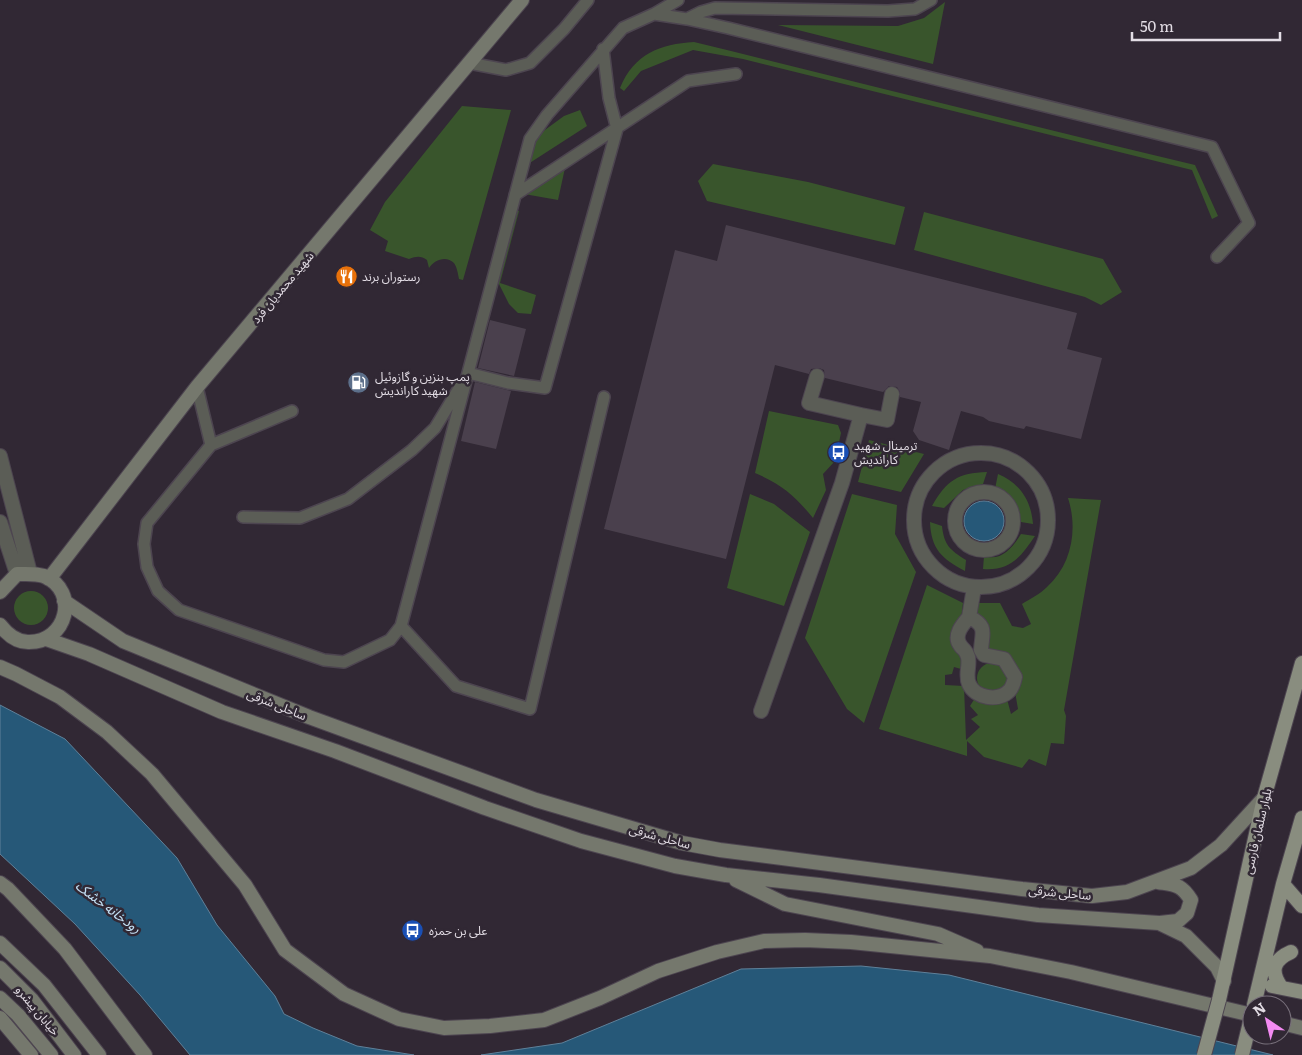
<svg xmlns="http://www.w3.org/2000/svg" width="1302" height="1055" font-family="Literata,'Noto Sans Arabic',serif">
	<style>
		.green { fill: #39552c }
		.water { fill: #265878; stroke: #5f8099 }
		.building { fill: #4a404d }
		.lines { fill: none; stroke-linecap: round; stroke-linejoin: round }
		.service-casing { stroke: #4d4550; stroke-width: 14 }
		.pedestrian-casing { stroke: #4d4550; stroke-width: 16 }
		.tertiary-casing { stroke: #4d4550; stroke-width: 16 }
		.secondary-casing { stroke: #4d4550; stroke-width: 16 }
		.primary-casing { stroke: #4d4550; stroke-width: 16 }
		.service { stroke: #5b5d56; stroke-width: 11 }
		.pedestrian { stroke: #5b5d56; stroke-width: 14 }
		.tertiary { stroke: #5b5d56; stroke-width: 14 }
		.secondary { stroke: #75786d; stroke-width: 14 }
		.primary { stroke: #898d7f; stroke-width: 14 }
		.primary-bridge-casing { stroke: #4d4550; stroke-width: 16; stroke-linecap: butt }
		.primary-bridge { stroke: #898d7f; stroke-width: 14 }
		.labels { text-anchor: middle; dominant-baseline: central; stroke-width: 5; stroke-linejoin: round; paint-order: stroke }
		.poi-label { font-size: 12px; fill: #e3dde5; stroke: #312834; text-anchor: start }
		.street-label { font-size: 12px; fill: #e3dde5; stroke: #312834 }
		.water-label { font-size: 14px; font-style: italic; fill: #c3e0f5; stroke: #312834 }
	</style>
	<rect width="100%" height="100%" fill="#312834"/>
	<path class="green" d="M945 2 933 64 778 25 898 26 924 18Z
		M694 42C861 83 1028 125 1195 165L1218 216 1212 219 1192 170 743 59 693 50 641 71 624 91 620 88C634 54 660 44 694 42Z
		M462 106 511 110 463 280 459 279C458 274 457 267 454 263 446 255 434 260 429 268L427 260C421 256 417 256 409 259L385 251 388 241 370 230 385 202Z
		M580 110 587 126 525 166 538 135 564 116Z
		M713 164 808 182 905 207 895 245 707 201 698 181Z
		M565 168 558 200 524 194Z
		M513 210 519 211 500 283 536 295 531 314 518 313 509 304 497 280Z
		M924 212 1103 259 1122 292 1101 305 1085 297 914 250Z
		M769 411 838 425 841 433 835 461 823 474 826 490 813 518C794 495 783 485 755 473Z
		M869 440 924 454 901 492 858 482Z
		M987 472 983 484 963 490 944 508 932 506C947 480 958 473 987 472Z
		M998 474C1021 484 1031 501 1033 524L1021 522C1015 504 1012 498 995 489Z
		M750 494 774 504 810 532 784 606 727 588Z
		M852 494 897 505 895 534 916 572 864 723 847 709 805 638Z
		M1068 498 1101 500 1064 710 1066 716 1064 744 1051 743 1046 766 1029 759 1022 768 984 757 967 741V756L879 729 927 585 963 603C961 618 960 633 961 648 961 656 964 662 961 669L954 667 952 674 945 675V685L964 686 966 740 980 727 971 719 978 715 970 706 975 698 1007 699 1011 714 1018 709 1015 692 1020 679 989 651 986 646 990 631 984 619 976 616 977 603H1000L1012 626 1023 628 1031 624 1022 604C1030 599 1040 594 1047 587 1072 564 1078 529 1068 498Z
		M930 522 942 526C944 545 950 550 966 560L965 571C942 559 931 549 930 522Z
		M1021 534 1035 536C1021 557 1010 571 983 569L984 556C1001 562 1013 547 1021 534Z
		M14 608a17 17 0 1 1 34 0a17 17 0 1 1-34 0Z
		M977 678a15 15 0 1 1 30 0a15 15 0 1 1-30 0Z"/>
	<path class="water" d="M964 521a20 20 0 1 1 40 0a20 20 0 1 1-40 0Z
		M0 705 65 739 177 858 217 925 275 996 284 1014 313 1028 357 1046 414 1055H190L140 995 75 924 0 854Z
		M861 966 949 975 1273 1055H481L562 1043 741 969Z"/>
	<path class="building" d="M726 225 1077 313 1067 349 1102 358 1081 439 1026 426 1024 429 989 421 983 417 961 411 949 450 919 440 913 431 921 402 900 397V392L897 387 889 386 883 392 825 378 824 370 819 368 811 369 809 374 775 365 726 559 604 529 675 250 717 261Z
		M490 320 526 329 514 376 478 368Z
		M475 382 511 391 496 449 461 441Z"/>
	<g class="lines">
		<defs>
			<path id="service" d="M654 14 687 19 728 28 1212 147 1249 223 1217 257
				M687 19 701 12 715 8 888 11 915 9 931 0
				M469 63 506 70 530 63 564 29 588 0
				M515 195 688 81 736 74
				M468 373 508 383 545 388 617 129 609 98 603 49
				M197 387 211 445 147 523 144 544 147 567 158 591 179 610 324 660 344 662 390 640 401 626 530 139 547 115 623 28 654 14 678 0
				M211 445 292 411
				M243 517 300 518 348 499 412 450 435 428 461 385
				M401 626 456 686 530 709 604 397"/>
			<path id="pedestrian" d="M817 376 809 403 861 415
				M914 520a67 67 0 1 1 134 0a67 67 0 1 1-134 0Z
				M955 521a29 29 0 1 1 58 0a29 29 0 1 1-58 0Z
				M969 617C963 624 953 635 960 645 964 651 965 648 968 657 970 666 965 675 969 684 975 698 998 702 1009 691 1013 687 1014 682 1015 677L1004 659 984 655 981 650C982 633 988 626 969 617L974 588
				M761 711 842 483 861 415 887 420 892 394"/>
			<path id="tertiary" d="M0 456 30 573
				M0 522 17 574"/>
			<path id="secondary" d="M49 579 197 387 522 0
				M0 592 17 574C26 574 35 573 44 576 80 591 67 643 28 642 16 642 7 634 0 625
				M64 601 123 641 309 717 536 800 682 843 720 850 1022 889 1092 896 1127 892 1191 868 1221 845 1264 798
				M46 639 89 654 222 712 335 751 485 808 581 841 675 866 726 875 819 885 1038 915 1159 923 1186 936 1217 967 1224 981
				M0 667 16 674 60 697 107 732 152 774 245 885 285 950 344 994 399 1019 444 1028 490 1026 544 1020 600 998 658 971 717 952 764 941 805 940 851 942 990 956 1071 972 1252 1015
				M736 880 785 904 938 934 977 951
				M1158 882C1175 885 1181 884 1191 900L1187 913 1178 921 1160 923
				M0 883 8 889 65 949 145 1055
				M0 943 44 985 99 1055
				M0 968 32 1000 74 1055
				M0 998 18 1015 51 1055
				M0 1018 31 1055
				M1282 1023 1302 1028"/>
			<path id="primary" d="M1283 884 1302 906
				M1272 986 1302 992
				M1281 987C1270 971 1273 960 1291 952
				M1219 1000 1264 798 1302 663
				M1254 1005 1283 884 1302 818"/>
		</defs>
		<use href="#service" class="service-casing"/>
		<use href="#pedestrian" class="pedestrian-casing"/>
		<use href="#tertiary" class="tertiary-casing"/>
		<use href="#secondary" class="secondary-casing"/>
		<use href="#primary" class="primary-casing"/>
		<use href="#service" class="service"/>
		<use href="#pedestrian" class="pedestrian"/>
		<use href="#tertiary" class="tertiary"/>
		<use href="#secondary" class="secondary"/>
		<use href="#primary" class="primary"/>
		<defs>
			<path id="primary-bridge" d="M1204 1055 1219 1000
				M1242 1055 1252 1014"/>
		</defs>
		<use href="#primary-bridge" class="primary-bridge-casing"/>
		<use href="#primary-bridge" class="primary-bridge"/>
	</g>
	<defs>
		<symbol id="restaurant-disc" viewBox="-11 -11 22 22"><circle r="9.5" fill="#e8710a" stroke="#312834"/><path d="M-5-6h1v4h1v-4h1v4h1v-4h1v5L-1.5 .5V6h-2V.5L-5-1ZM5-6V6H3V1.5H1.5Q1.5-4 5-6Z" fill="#fff"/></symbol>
		<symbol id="fuel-disc" viewBox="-11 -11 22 22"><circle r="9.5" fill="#5c6f8a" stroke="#312834"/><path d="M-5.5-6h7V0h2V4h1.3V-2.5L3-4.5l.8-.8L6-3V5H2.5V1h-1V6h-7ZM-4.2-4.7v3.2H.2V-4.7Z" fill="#fff"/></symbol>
		<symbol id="bus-disc" viewBox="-11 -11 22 22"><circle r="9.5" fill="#1a4fb4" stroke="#312834"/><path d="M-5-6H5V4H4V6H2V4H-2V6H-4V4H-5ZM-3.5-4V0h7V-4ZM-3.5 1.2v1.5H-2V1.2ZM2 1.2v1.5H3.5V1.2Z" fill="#fff"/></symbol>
	</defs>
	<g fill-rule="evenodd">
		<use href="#restaurant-disc" x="334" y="264" width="25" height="25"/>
		<use href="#fuel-disc" x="346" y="370" width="25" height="25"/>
		<use href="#bus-disc" x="826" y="440" width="25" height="25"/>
		<use href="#bus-disc" x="400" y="918" width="25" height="25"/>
	</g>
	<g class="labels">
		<g class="poi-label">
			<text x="362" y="276">رستوران برند</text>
			<text x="375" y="376">پمپ بنزین و گازوئیل<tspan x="375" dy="14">شهید کاراندیش</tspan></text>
			<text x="854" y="445">ترمینال شهید<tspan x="854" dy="14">کاراندیش</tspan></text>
			<text x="429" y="930">علی بن حمزه</text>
		</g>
		<g class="street-label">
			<text transform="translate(282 287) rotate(-50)">شهید محمدیان فرد</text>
			<text transform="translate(277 704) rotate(22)">ساحلی شرقی</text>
			<text transform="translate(1257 831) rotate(-77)">بلوار سلمان فارسی</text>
			<text transform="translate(660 836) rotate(15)">ساحلی شرقی</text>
			<text transform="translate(1060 892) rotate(5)">ساحلی شرقی</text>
			<text transform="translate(38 1010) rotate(50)">خیابان پیشرو</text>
		</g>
		<g class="water-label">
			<text transform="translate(109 906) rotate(37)">رودخانه خشک</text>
		</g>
	</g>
	<g transform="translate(1267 1020) rotate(325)"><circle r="24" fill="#312834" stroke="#78707b"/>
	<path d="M0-4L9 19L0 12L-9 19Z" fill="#f38af2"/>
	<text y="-8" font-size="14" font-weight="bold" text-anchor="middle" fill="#e3dde5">N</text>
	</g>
	<path d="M1132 32v8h148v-8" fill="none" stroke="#e3dde5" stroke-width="2.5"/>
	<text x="1140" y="32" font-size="15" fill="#e3dde5" stroke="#312834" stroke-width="4" paint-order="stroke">50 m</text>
</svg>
